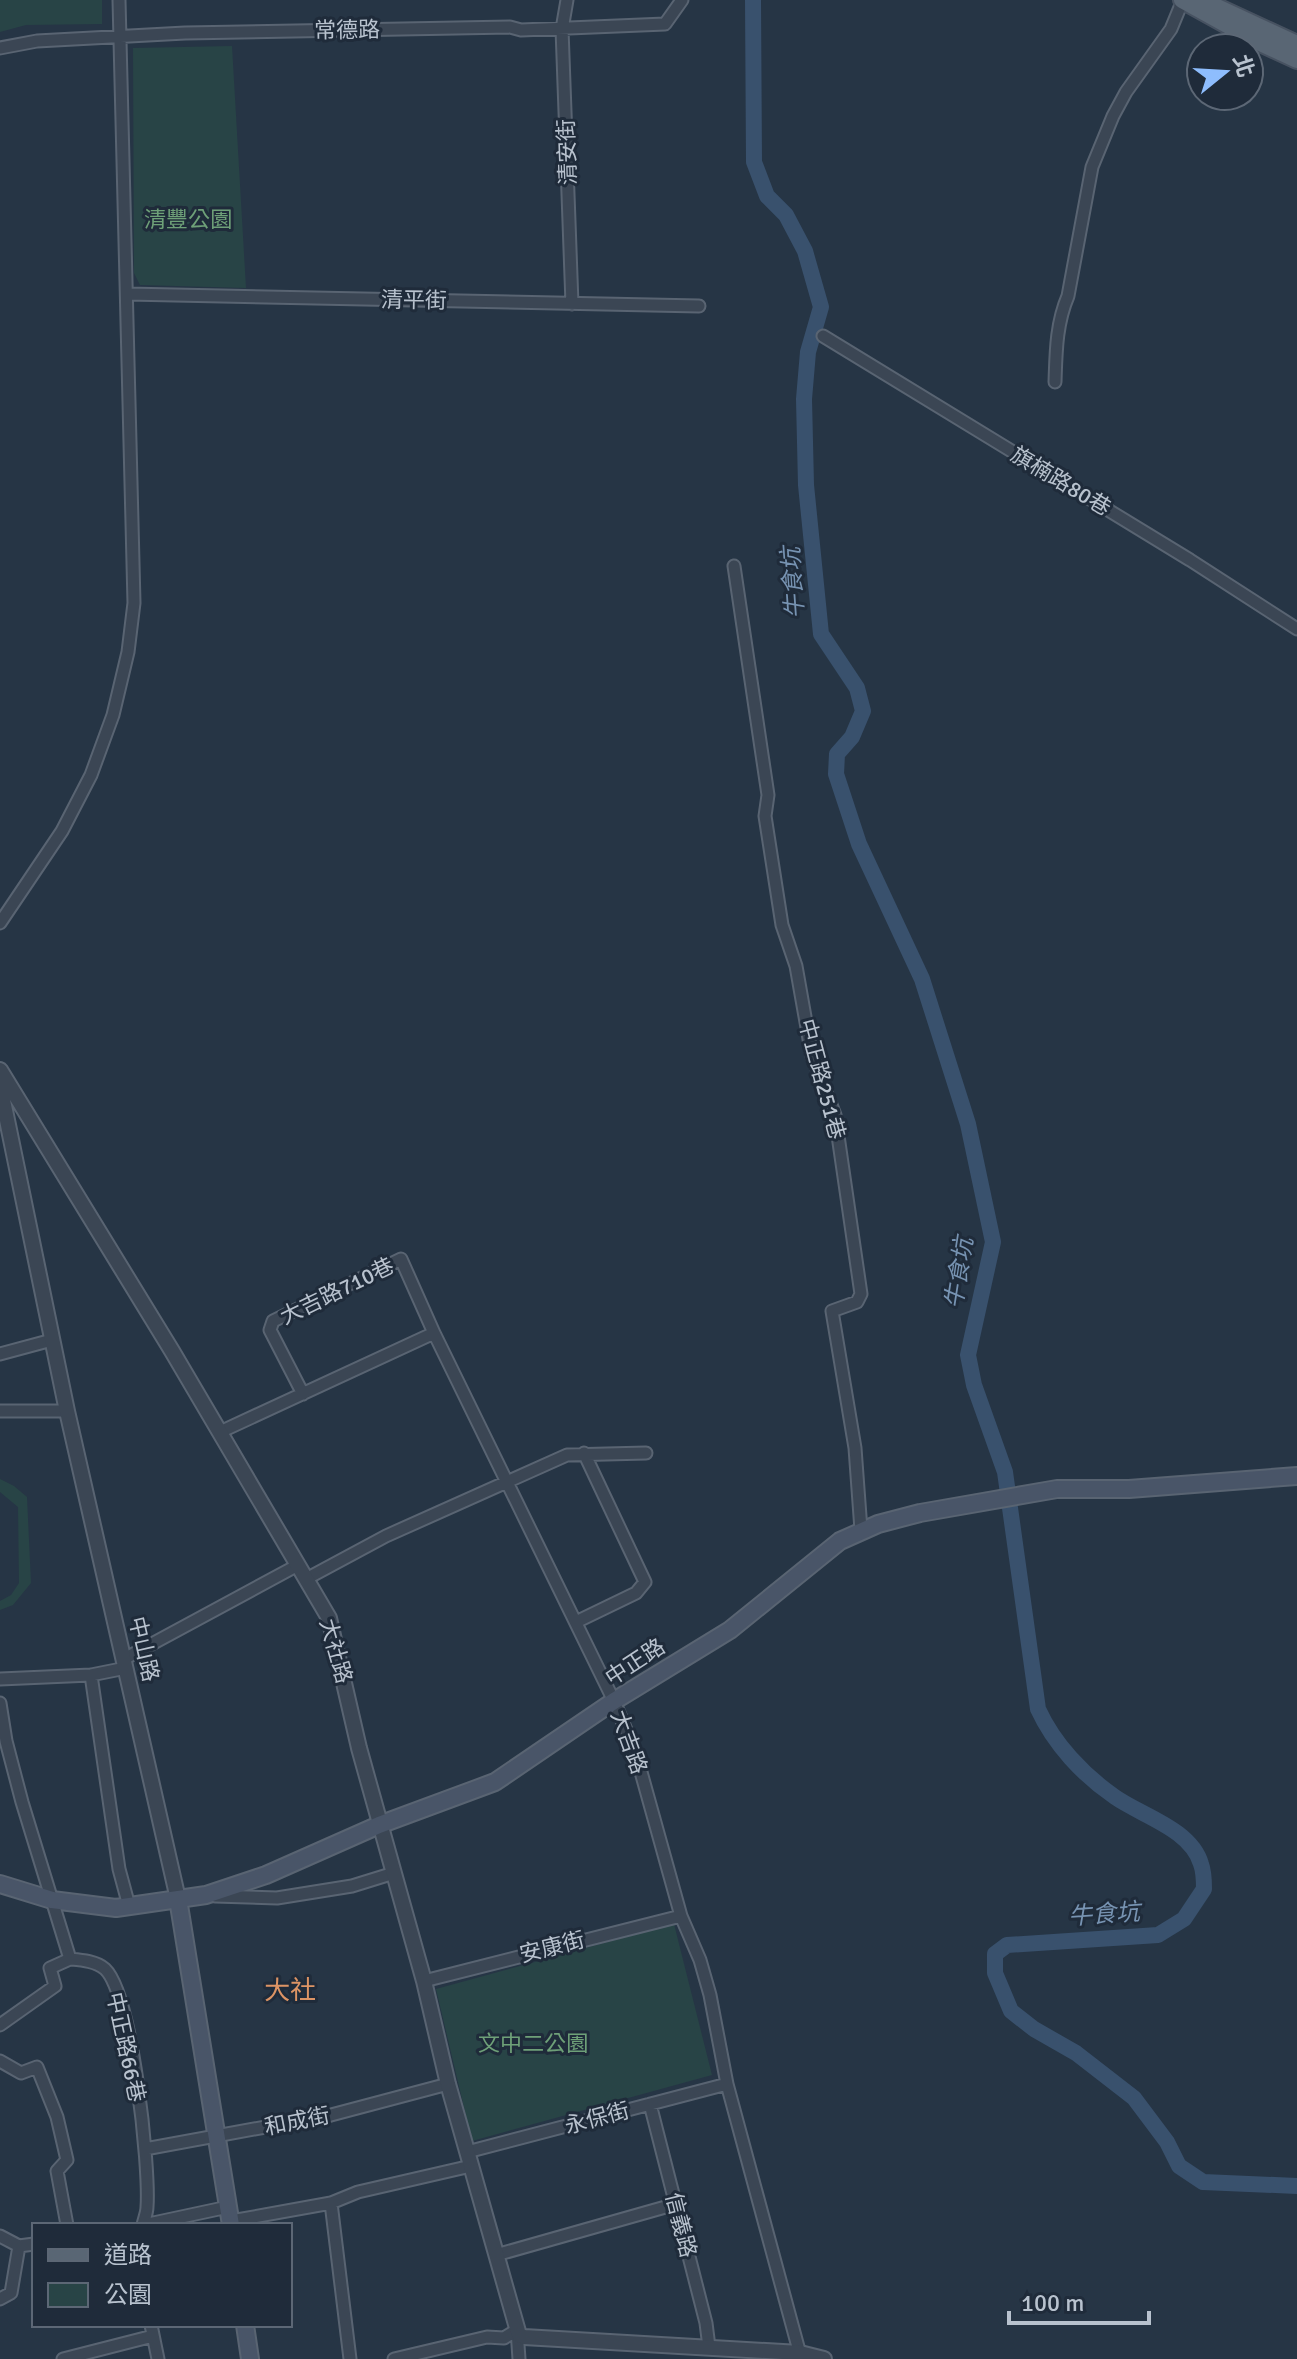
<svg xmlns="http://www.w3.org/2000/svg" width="1297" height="2359" font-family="Signika,'Noto Sans TC',sans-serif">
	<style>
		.green { fill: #284446 }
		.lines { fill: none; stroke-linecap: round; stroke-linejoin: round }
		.river { stroke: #39516d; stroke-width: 16 }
		.minor-casing { stroke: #596472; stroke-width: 15 }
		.tertiary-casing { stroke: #596472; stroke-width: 18 }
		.secondary-casing { stroke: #596472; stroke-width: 20 }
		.primary-casing { stroke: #475261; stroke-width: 20 }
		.minor { stroke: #3b4654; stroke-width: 11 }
		.tertiary { stroke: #3b4654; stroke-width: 14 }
		.secondary { stroke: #495568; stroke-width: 16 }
		.primary { stroke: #596674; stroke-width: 16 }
		.labels { text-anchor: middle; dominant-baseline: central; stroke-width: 6; stroke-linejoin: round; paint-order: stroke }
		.street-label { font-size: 22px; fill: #b8c2ce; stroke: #1f2b3a }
		.park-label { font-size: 22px; fill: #6ea078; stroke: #1f2b3a }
		.water-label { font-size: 24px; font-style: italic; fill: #7793b2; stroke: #1f2b3a }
		.quarter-label { font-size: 26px; fill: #dc9465; stroke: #1f2b3a }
	</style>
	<rect width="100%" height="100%" fill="#263545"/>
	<path class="green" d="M0 0H102V24L26 25 0 32Z
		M232 46 246 288 140 285 134 273 133 48Z
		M0 1479 14 1486 27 1497 31 1583 13 1605 0 1610V1601L11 1595 19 1583 18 1507 0 1492Z
		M674 1924 712 2075 472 2141 436 1989Z"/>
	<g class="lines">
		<path class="river" d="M753 0 754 162 767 196 786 215 805 251 821 307 808 352 804 399 806 485 821 634 857 688 863 711 852 737 837 754 836 774 859 844 922 979 968 1124 993 1242 968 1355 974 1385 1005 1472 1038 1709C1054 1744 1083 1775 1115 1797 1142 1816 1191 1829 1201 1864 1204 1872 1204 1881 1204 1889L1184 1919 1158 1935 1007 1945 995 1954V1973L1011 2011 1034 2029 1076 2053 1134 2098 1167 2142 1179 2166 1203 2182 1297 2186"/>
		<defs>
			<path id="minor" d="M567 0 562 29 572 304
				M0 48 37 41 185 33 510 27 521 30 665 24 682 0
				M128 294 699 306
				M823 336 1190 560 1297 629
				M1055 382C1056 353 1056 324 1068 296L1092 167 1113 116 1126 92 1171 29 1183 0
				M734 566 768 795 765 816 782 925 796 966 812 1056 835 1115 861 1294 857 1302 832 1311 855 1448 861 1530
				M0 923 62 831 91 775 113 715 128 652 134 603 119 0
				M0 1354 52 1340
				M303 1394 270 1330 273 1321 401 1259 434 1333
				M0 1411H67
				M220 1432 434 1333 614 1701 636 1754 681 1916 700 1960 710 1995 727 2084 801 2358
				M306 1579 386 1536 567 1455 646 1453
				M576 1622 636 1593 645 1582 584 1453
				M124 1659 298 1565
				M91 1675 119 1869 129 1906
				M0 1679 91 1675 126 1668
				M0 1703 6 1741 22 1802 70 1959C81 1960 96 1961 105 1969 132 1994 150 2167 147 2207 147 2213 144 2219 143 2225
				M215 1896 277 1898 352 1886 394 1873
				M424 1981 681 1916
				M0 2025 55 1986 50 1968 70 1959
				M0 2061 21 2073 37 2067 57 2117 67 2160 57 2171 67 2225
				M650 2104 706 2323 709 2347
				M145 2149 331 2115 448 2084
				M467 2152 727 2084
				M331 2203 350 2359
				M231 2221 331 2203 358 2192 471 2166
				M144 2225 228 2207
				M0 2236 19 2246 34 2244
				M496 2255 676 2204
				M0 2299 11 2293 19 2246
				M151 2325 158 2359
				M517 2330 519 2359
				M63 2359 153 2336
				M394 2359 487 2337 504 2338 517 2330"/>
			<path id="tertiary" d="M0 1070 172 1351 329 1618 359 1748 424 1981 448 2084 519 2335 524 2337 800 2353 824 2359
				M0 1086 67 1411 178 1899"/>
			<path id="secondary" d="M0 1884 52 1900 116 1908 206 1895 266 1875 379 1825 495 1782 614 1701 730 1630 840 1541 878 1524 920 1513 1057 1489H1129L1297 1476
				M178 1899 231 2225
				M245 2325 250 2359"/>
			<path id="primary" d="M1182 0 1256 41 1297 60
				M1204 1 1297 44"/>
		</defs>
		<use href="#minor" class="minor-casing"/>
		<use href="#tertiary" class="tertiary-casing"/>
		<use href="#secondary" class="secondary-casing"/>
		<use href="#primary" class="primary-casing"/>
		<use href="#minor" class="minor"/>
		<use href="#tertiary" class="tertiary"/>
		<use href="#secondary" class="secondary"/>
		<use href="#primary" class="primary"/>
	</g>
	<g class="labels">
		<g class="street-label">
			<text transform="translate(347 30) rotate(-1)">常德路</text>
			<text transform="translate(567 152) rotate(-92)">清安街</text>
			<text transform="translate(414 300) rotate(1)">清平街</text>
			<text transform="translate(1061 481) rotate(31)">旗楠路80巷</text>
			<text transform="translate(822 1079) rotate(75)">中正路251巷</text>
			<text transform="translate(337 1291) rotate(-26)">大吉路710巷</text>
			<text transform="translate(144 1649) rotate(77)">中山路</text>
			<text transform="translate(336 1651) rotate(74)">大社路</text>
			<text transform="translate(635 1662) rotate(-33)">中正路</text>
			<text transform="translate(629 1742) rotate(70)">大吉路</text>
			<text transform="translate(552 1947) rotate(-14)">安康街</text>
			<text transform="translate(126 2047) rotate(78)">中正路66巷</text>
			<text transform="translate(597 2118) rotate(-15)">永保街</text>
			<text transform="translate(297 2121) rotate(-11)">和成街</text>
			<text transform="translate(681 2225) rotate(76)">信義路</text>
		</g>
		<g class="park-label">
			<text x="188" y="219">清豐公園</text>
			<text x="533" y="2043">文中二公園</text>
		</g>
		<g class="water-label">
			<text transform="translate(793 583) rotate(-94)">牛食坑</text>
			<text transform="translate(959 1273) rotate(-81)">牛食坑</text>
			<text transform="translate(1104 1914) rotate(-4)">牛食坑</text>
		</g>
		<g class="quarter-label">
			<text x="290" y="1991">大社</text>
		</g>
	</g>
	<rect x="32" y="2223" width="260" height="104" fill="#1f2b3a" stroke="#5c6775" stroke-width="2"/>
	<rect x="48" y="2249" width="40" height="12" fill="#596674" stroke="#5c6775" stroke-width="2"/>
	<text x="104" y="2263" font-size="24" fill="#b8c2ce">道路</text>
	<rect x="48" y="2283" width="40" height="24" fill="#284446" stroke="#5c6775" stroke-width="2"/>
	<text x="104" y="2303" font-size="24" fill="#b8c2ce">公園</text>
	<g transform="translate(1225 72) rotate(72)"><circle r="38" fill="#1f2b3a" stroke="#5c6775" stroke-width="2"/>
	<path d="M0-6L14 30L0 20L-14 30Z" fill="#8ebdfd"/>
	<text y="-12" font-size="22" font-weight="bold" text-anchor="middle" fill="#b8c2ce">北</text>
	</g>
	<path d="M1009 2311v12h140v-12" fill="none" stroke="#b8c2ce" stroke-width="4"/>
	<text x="1021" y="2311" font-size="24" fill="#b8c2ce" stroke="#1f2b3a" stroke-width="6" paint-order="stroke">100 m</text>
</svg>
